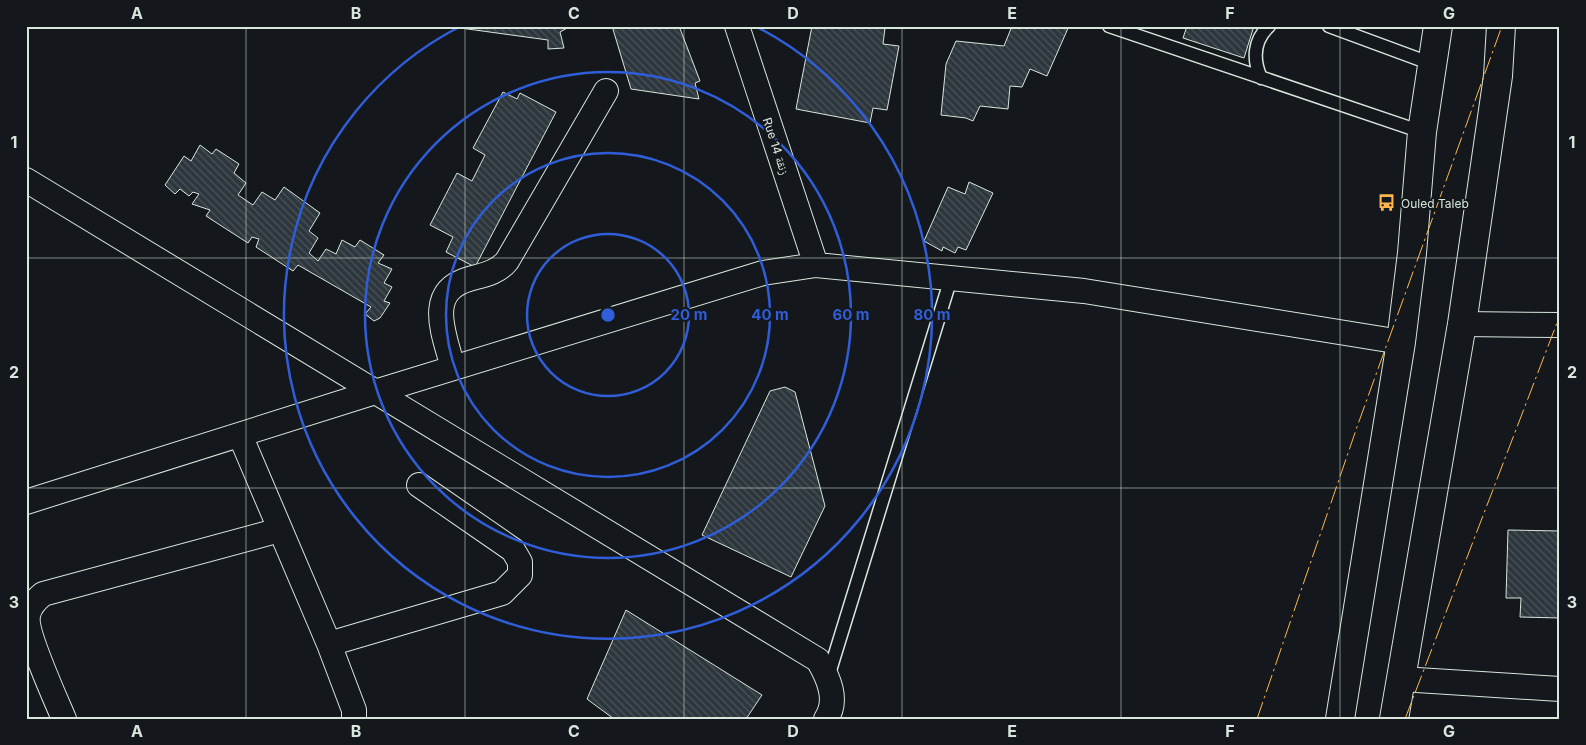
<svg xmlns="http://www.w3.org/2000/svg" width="1586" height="745" font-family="Inter,'Noto Naskh Arabic',sans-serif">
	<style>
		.building { fill: url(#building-back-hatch); stroke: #d8e6dc }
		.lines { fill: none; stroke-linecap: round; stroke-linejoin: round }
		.service-casing { stroke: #d8e6dc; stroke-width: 15 }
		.minor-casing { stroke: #d8e6dc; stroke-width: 26 }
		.primary-casing { stroke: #d8e6dc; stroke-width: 30 }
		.service { stroke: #14181c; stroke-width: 12 }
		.minor { stroke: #14181c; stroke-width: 24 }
		.primary { stroke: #14181c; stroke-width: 28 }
		.power { stroke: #ffb74d; stroke-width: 1; stroke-dasharray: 18 4 2.5 4; stroke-linecap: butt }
		.grid { fill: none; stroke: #d8e6dc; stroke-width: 1; stroke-opacity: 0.55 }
		.ring { fill: none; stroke: #305dd8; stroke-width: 2.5 }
		.labels { text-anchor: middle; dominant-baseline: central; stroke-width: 4; stroke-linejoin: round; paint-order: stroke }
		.street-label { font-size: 12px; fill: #d8e6dc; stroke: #14181c }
		.poi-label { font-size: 12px; fill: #d8e6dc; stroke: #14181c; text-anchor: start }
		.centre { fill: #305dd8; stroke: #14181c; stroke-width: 2.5 }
		.ring-label { font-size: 15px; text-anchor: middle; font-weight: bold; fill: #305dd8; stroke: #14181c; stroke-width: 4; stroke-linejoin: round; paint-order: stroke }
		.neatline { fill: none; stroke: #d8e6dc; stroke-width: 2 }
		.grid-label { font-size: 16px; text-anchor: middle; font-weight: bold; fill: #d8e6dc }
	</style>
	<defs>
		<pattern id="building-back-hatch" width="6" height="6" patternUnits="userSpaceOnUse" patternTransform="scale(1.25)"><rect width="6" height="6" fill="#2c363c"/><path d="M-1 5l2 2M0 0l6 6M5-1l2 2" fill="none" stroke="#4a5358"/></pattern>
	</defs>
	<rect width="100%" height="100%" fill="#14181c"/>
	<path class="building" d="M571 26 560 32 564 48 548 49V40L453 27Z
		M612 26H679L700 81 695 83 699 99 631 89Z
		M812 26 885 28 883 44 899 46 887 110 873 108 870 123 796 109Z
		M1012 26H1069L1047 76 1030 69 1022 87 1010 86 1008 109 980 106 973 121 966 118 941 115 946 64 956 41 1004 46Z
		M1187 26H1254L1244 58 1183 38Z
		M503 92 517 99 520 93 556 112 475 267 446 252 453 237 430 225 457 173 472 181 485 155 473 148Z
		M200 145 212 154 216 149 239 164 234 173 246 183 238 195 253 205 262 192 275 200 284 187 320 213 309 231 318 238 309 253 318 261 326 249 336 254 342 240 355 247 360 240 384 255 378 263 392 269 384 283 392 287 384 301 390 303 380 318 374 321 365 314 371 307 298 265 293 271 256 247 259 239 252 237 248 243 206 216 210 210 192 204 199 194 193 192 189 196 180 189 175 194 165 185 184 156 191 161Z
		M969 182 993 193 966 250 958 247 955 253 943 247 942 251 924 241 948 187 965 194Z
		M785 387 795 392 825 506 791 577 702 535 770 391Z
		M1508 530 1560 531V618L1520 617 1521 598H1506Z
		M626 610 762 695 746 719H614L587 699Z"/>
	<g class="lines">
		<defs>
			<path id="service" d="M1109 26 1422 132
				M1329 26 1432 64
				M1261 78C1253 60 1253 41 1269 26
				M828 677 951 278"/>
			<path id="minor" d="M737 26 816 265
				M26 180 818 660C828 677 839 700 826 719
				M1462 324 1560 325
				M453 368C445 336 424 292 469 279 483 275 497 273 507 261L606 91
				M240 435 329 644 354 710V719
				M26 502 375 392 763 273 816 265 1084 291 1401 342
				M329 644 502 593 520 575V562L513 550 419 485
				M1401 679 1560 689
				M64 719C56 700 25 632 28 616 29 607 37 599 43 594L280 530"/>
			<path id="primary" d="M1340 719 1401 342 1412 253 1422 132 1438 26
				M1394 719 1462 324 1498 76 1501 26"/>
		</defs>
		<use href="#service" class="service-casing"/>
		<use href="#minor" class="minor-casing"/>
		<use href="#primary" class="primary-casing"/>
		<use href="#service" class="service"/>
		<use href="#minor" class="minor"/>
		<use href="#primary" class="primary"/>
		<path class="power" d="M1257 719 1357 427 1502 26
			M1405 719 1560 315"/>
	</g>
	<path class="grid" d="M246 26V719M465 26V719M684 26V719M902 26V719M1121 26V719M1340 26V719M26 258H1560M26 488H1560"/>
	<g class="ring">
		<circle cx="608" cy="315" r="81"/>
		<circle cx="608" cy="315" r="162"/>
		<circle cx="608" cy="315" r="243"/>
		<path d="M755 26A324 324 0 1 1 461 26"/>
	</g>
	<defs>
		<symbol id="bus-bare" viewBox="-9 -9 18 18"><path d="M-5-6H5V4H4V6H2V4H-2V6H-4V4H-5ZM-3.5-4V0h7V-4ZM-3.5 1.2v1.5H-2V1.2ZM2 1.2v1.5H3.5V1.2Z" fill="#ffb74d" stroke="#14181c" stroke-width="2.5" paint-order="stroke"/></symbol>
	</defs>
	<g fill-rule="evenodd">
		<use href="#bus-bare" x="1374" y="190" width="25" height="25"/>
	</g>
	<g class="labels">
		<g class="street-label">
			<text transform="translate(776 146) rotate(72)">Rue 14 زنقة</text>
		</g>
		<g class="poi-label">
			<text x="1401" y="203">Ouled Taleb</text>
		</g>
	</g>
	<circle cx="608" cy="315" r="8" class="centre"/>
	<g class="ring-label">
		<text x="689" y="320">20 m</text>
		<text x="770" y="320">40 m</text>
		<text x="851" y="320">60 m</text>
		<text x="932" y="320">80 m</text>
	</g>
	<rect width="1586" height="745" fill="none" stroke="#14181c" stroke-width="55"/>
	<rect x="28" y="28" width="1530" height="690" class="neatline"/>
	<g class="grid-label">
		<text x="137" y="19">A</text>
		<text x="356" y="19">B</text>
		<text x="574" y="19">C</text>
		<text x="793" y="19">D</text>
		<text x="1012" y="19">E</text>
		<text x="1230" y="19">F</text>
		<text x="1449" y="19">G</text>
		<text x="14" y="148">1</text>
		<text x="1572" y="148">1</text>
		<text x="14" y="378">2</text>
		<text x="1572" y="378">2</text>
		<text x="14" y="608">3</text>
		<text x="1572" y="608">3</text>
		<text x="137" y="737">A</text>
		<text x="356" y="737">B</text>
		<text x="574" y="737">C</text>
		<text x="793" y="737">D</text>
		<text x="1012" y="737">E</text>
		<text x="1230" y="737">F</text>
		<text x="1449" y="737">G</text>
	</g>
</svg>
